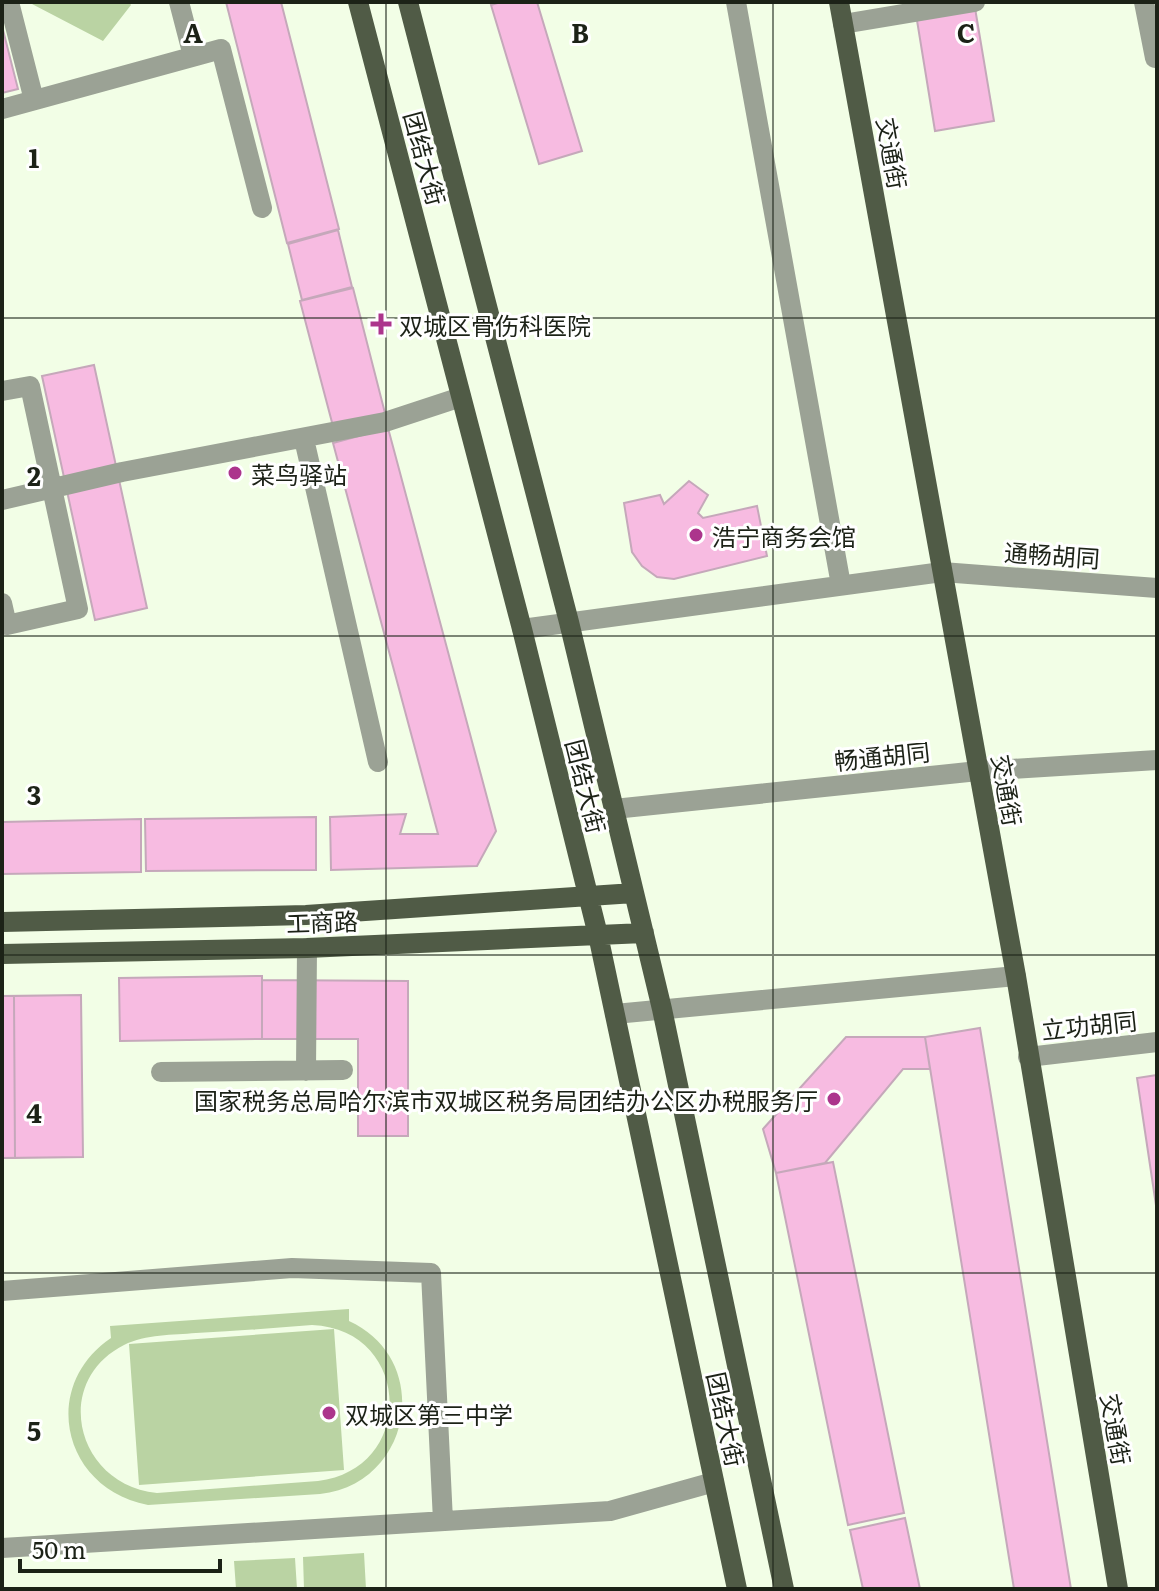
<svg xmlns="http://www.w3.org/2000/svg" width="1159" height="1591" font-family="Literata,'Noto Sans SC',serif">
	<style>
		.green { fill: #bad3a3; fill-rule: evenodd }
		.building { fill: #f7bbe1; stroke: #c5a8ba; stroke-width: 2 }
		.lines { fill: none; stroke-linecap: round; stroke-linejoin: round }
		.minor { stroke: #9ba295; stroke-width: 20 }
		.major { stroke: #505b46; stroke-width: 20 }
		.grid { fill: none; stroke: #1c2217; stroke-width: 2; stroke-opacity: 0.55 }
		.poi-dot { fill: #ac358c; stroke: #fff; stroke-width: 3 }
		.labels { text-anchor: middle; dominant-baseline: central; stroke-width: 6; stroke-linejoin: round; paint-order: stroke }
		.street-label { font-size: 24px; fill: #1c2217; stroke: #fff }
		.poi-label { font-size: 24px; fill: #1c2217; stroke: #fff; text-anchor: start }
		.grid-label { font-size: 26px; text-anchor: middle; font-weight: bold; fill: #1c2217; stroke: #fff; stroke-width: 6; stroke-linejoin: round; paint-order: stroke }
	</style>
	<rect width="100%" height="100%" fill="#f2fee6"/>
	<path class="green" d="M32 2H129L131 5 103 41 32 4Z
		M349 1309V1321C434 1360 412 1484 320 1494L148 1505C63 1489 39 1387 111 1338L110 1326ZM312 1325C412 1329 417 1469 318 1481L157 1493C76 1485 51 1382 124 1345 146 1334 173 1335 196 1333 235 1331 273 1328 312 1325Z
		M334 1329 344 1470 139 1485 129 1344Z
		M364 1553 366 1589H304L303 1557Z
		M295 1558 297 1589H236L234 1561Z"/>
	<path class="building" d="M226 2H281L339 229 287 243Z
		M501 2H537L582 151 539 164 491 5Z
		M914 2H974L994 121 935 131Z
		M2 26 18 89 2 93Z
		M338 230 352 287 302 300 288 244Z
		M353 288 386 417 334 430 300 301Z
		M94 365 147 608 95 620 42 376Z
		M388 428 496 831 477 866 331 870 330 817 406 814 400 834H438L333 443Z
		M689 481 708 495 698 513 703 518 757 506 767 556 674 579 657 577 642 566 632 552 624 503 660 495 664 504Z
		M316 817V870L146 871 145 819Z
		M141 819V872L2 874V822Z
		M262 976V1039L120 1041 119 978Z
		M262 980 408 981V1136H358V1039H262Z
		M81 995 83 1157 2 1158V996Z
		M81 995 83 1157 15 1158 14 996Z
		M980 1028 1071 1589H1014L925 1037Z
		M846 1037H925L930 1069H903L825 1163 776 1173 763 1129Z
		M1157 1075V1212L1137 1078Z
		M833 1162 904 1513 848 1525 776 1173Z
		M905 1518 920 1589H863L850 1530Z"/>
	<g class="lines">
		<path class="minor" d="M9 2 34 100
			M179 2 193 56
			M736 2 841 585
			M1144 2 1155 58
			M843 24 975 2
			M2 109 221 49 262 208
			M2 391 30 386 78 609 7 625 2 603
			M304 439 378 762
			M2 500 122 472 385 422 461 397
			M522 629 942 572 1157 588
			M614 809 978 771 1157 760
			M615 1014 1016 976
			M1028 1057 1157 1042
			M306 1071 307 948
			M161 1072 343 1070
			M2 1291 292 1268 431 1273 443 1521
			M2 1548 610 1511 714 1482"/>
		<path class="major" d="M358 2 522 629 598 935 737 1589
			M408 2 569 622 662 1009 784 1589
			M839 2 1016 976 1118 1589
			M2 922 306 915 634 893
			M2 954 307 948 644 933"/>
	</g>
	<path class="grid" d="M386 2V1589M773 2V1589M2 318H1157M2 636H1157M2 955H1157M2 1273H1157"/>
	<g class="poi-dot">
		<path d="M377 312h8v8h8v8h-8v8h-8v-8h-8v-8h8z"/>
		<circle cx="235" cy="473" r="8"/>
		<circle cx="696" cy="535" r="8"/>
		<circle cx="834" cy="1099" r="8"/>
		<circle cx="329" cy="1413" r="8"/>
	</g>
	<g class="labels">
		<g class="street-label">
			<text transform="translate(893 153) rotate(80)">交通街</text>
			<text transform="translate(426 158) rotate(75)">团结大街</text>
			<text transform="translate(1052 554) rotate(4)">通畅胡同</text>
			<text transform="translate(882 755) rotate(-6)">畅通胡同</text>
			<text transform="translate(587 786) rotate(76)">团结大街</text>
			<text transform="translate(1008 790) rotate(80)">交通街</text>
			<text transform="translate(322 921) rotate(-2)">工商路</text>
			<text transform="translate(1089 1024) rotate(-6)">立功胡同</text>
			<text transform="translate(727 1419) rotate(78)">团结大街</text>
			<text transform="translate(1117 1429) rotate(80)">交通街</text>
		</g>
		<g class="poi-label">
			<text x="399" y="324">双城区骨伤科医院</text>
			<text x="251" y="473">菜鸟驿站</text>
			<text x="712" y="535">浩宁商务会馆</text>
			<text x="818" y="1099" text-anchor="end">国家税务总局哈尔滨市双城区税务局团结办公区办税服务厅</text>
			<text x="345" y="1413">双城区第三中学</text>
		</g>
	</g>
	<g class="grid-label">
		<text x="193" y="43">A</text>
		<text x="580" y="43">B</text>
		<text x="966" y="43">C</text>
		<text x="34" y="168">1</text>
		<text x="34" y="486">2</text>
		<text x="34" y="805">3</text>
		<text x="34" y="1123">4</text>
		<text x="34" y="1441">5</text>
	</g>
	<rect width="1159" height="1591" fill="none" stroke="#1c2217" stroke-width="8"/>
	<path d="M20 1559v12h200v-12" fill="none" stroke="#1c2217" stroke-width="4"/>
	<text x="32" y="1559" font-size="24" fill="#1c2217" stroke="#ffffff" stroke-width="6" paint-order="stroke">50 m</text>
</svg>
